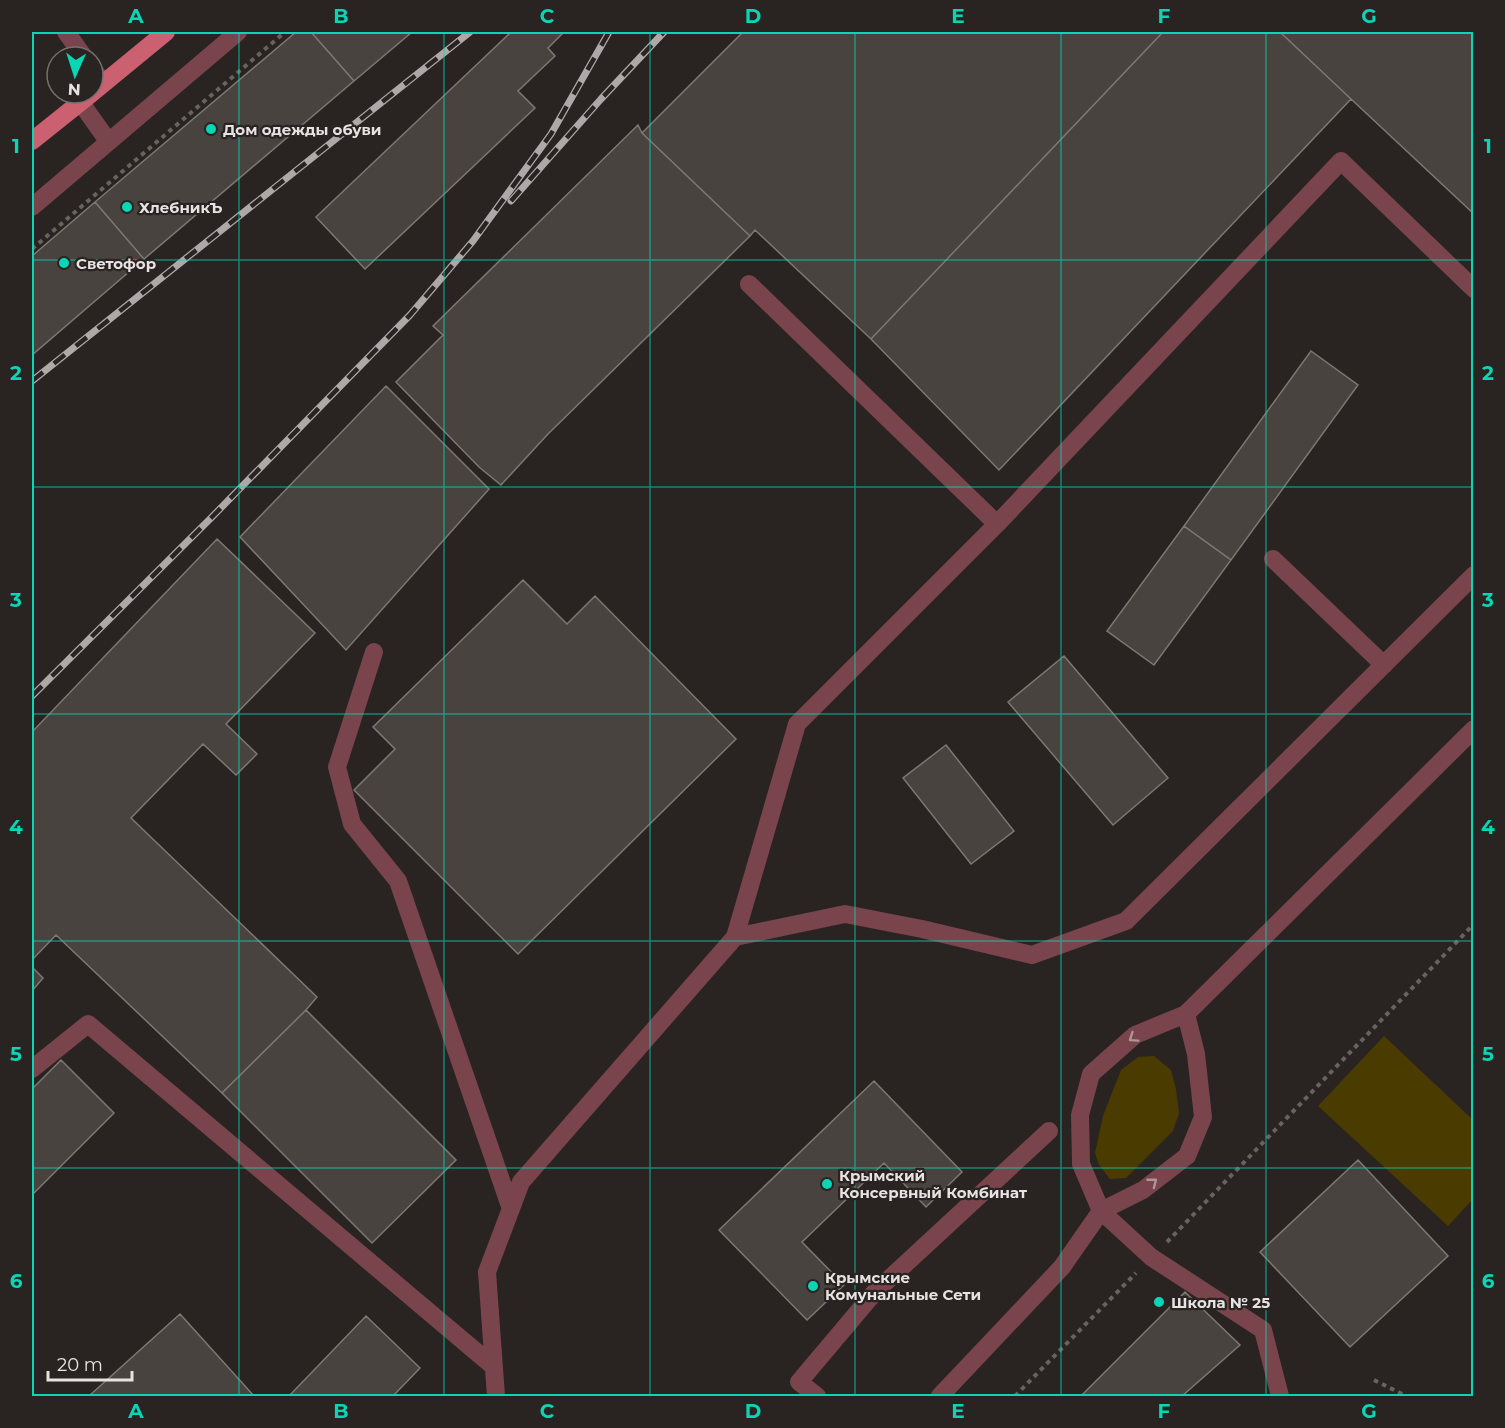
<svg xmlns="http://www.w3.org/2000/svg" width="1505" height="1428" font-family="Montserrat,sans-serif">
	<style>
		.grass { fill: #4a3c00 }
		.building { fill: #48433f; stroke: #7e7873; stroke-width: 1.5 }
		.lines { fill: none; stroke-linecap: round; stroke-linejoin: round }
		.path { stroke: #686261; stroke-width: 4; stroke-dasharray: 4.5 4.5; stroke-linecap: butt }
		.minor { stroke: #79444b; stroke-width: 18 }
		.major { stroke: #cb6071; stroke-width: 18 }
		.rail-casing { stroke: #aea9a8; stroke-width: 7 }
		.rail { stroke: #292321; stroke-width: 4.5; stroke-dasharray: 14; stroke-linecap: butt }
		.oneway { stroke: #b09496 }
		.grid { fill: none; stroke: #0ad5b5; stroke-width: 1.5; stroke-opacity: 0.55 }
		.poi-dot { fill: #0ad5b5; stroke: #292321; stroke-width: 2 }
		.labels { text-anchor: middle; dominant-baseline: central; stroke-width: 4.5; stroke-linejoin: round; paint-order: stroke }
		.poi-label { font-size: 15px; font-weight: bold; fill: #e7e3e2; stroke: #292321; text-anchor: start }
		.neatline { fill: none; stroke: #0ad5b5; stroke-width: 2 }
		.grid-label { font-size: 20px; text-anchor: middle; font-weight: bold; fill: #0ad5b5 }
	</style>
	<rect width="100%" height="100%" fill="#292321"/>
	<path class="grass" d="M1384 1036 1473 1120V1199L1448 1226 1318 1106Z
		M1154 1056 1171 1070 1176 1089 1179 1113 1173 1131 1126 1178 1110 1179 1099 1165 1095 1153 1103 1116 1121 1070 1138 1057Z"/>
	<path class="building" d="M296 32H311L354 81 144 259 95 202Z
		M311 32H412L354 81Z
		M511 32H564L548 48 555 56 518 91 535 108 365 269 316 217Z
		M743 32H1163L871 339 755 230 750 236 642 133Z
		M1163 32H1280L1351 99 999 470 871 339Z
		M1280 32H1474V214L1351 99Z
		M638 125 642 133 750 236 548 434 501 485 479 467 396 382 443 335 433 326Z
		M95 202 144 259 32 355V256Z
		M1311 351 1358 385 1231 560 1184 526Z
		M386 386 489 489 346 650 240 537Z
		M1184 526 1231 560 1154 665 1107 631Z
		M217 539 315 633 226 724 257 754 236 775 203 744 131 818 317 997 306 1010 222 1093 56 935 32 960V732Z
		M523 580 567 624 595 596 736 739 518 954 354 790 395 749 373 727Z
		M1064 656 1168 778 1113 825 1008 702Z
		M946 745 1014 831 971 864 903 778Z
		M32 967 43 978 32 991Z
		M306 1010 456 1160 372 1243 222 1093Z
		M61 1060 114 1113 32 1195V1089Z
		M874 1081 962 1172 926 1207 884 1163 802 1242 844 1285 807 1320 719 1230Z
		M1358 1160 1448 1256 1350 1347 1260 1252Z
		M1185 1292 1240 1345 1182 1396H1081Z
		M180 1314 254 1396H89Z
		M366 1316 420 1368 393 1396H289Z"/>
	<g class="lines">
		<path class="path" d="M32 249 285 32
			M1167 1242 1474 924
			M1374 1380 1406 1396
			M1015 1396 1136 1273"/>
		<path class="minor" d="M66 32 84 57
			M93 69 103 83
			M81 103 108 141
			M32 207 238 32
			M749 284 997 524 1341 161 1474 289
			M1273 559 1384 665
			M374 652 337 767 352 824 398 881 511 1209
			M735 937 797 724 997 524
			M32 1069 88 1024 493 1366
			M496 1396 487 1272 521 1182 735 937 845 914 922 929 1032 955 1126 921 1474 575
			M817 1396 799 1382 874 1293 1049 1131
			M940 1396 1062 1267 1101 1211 1143 1190 1187 1156 1203 1117 1196 1054 1186 1014
			M1280 1396 1263 1330 1151 1257 1101 1211 1081 1164 1080 1115 1091 1074 1135 1035 1186 1014 1474 729"/>
		<path class="major" d="M93 92 166 32
			M32 141 92 93"/>
		<defs>
			<path id="rail" d="M511 201 601 99 664 32
				M32 381 470 32
				M32 696 211 518 410 315 473 241 551 134 609 32"/>
		</defs>
		<use href="#rail" class="rail-casing"/>
		<use href="#rail" class="rail"/>
	</g>
	<defs><path id="oneway-chevron" d="M-2-3.5L2.5 0L-2 3.5" fill="none" stroke-width="1.6" stroke-linecap="round" stroke-linejoin="round" transform="scale(1.5)"/></defs>
	<g class="oneway">
		<use href="#oneway-chevron" transform="translate(1133 1038) rotate(145)"/>
		<use href="#oneway-chevron" transform="translate(1153 1182) rotate(-38)"/>
	</g>
	<path class="grid" d="M239 32V1396M444 32V1396M650 32V1396M855 32V1396M1061 32V1396M1266 32V1396M32 260H1474M32 487H1474M32 714H1474M32 941H1474M32 1168H1474"/>
	<g class="poi-dot">
		<circle cx="211" cy="129" r="6"/>
		<circle cx="127" cy="207" r="6"/>
		<circle cx="64" cy="263" r="6"/>
		<circle cx="827" cy="1184" r="6"/>
		<circle cx="813" cy="1286" r="6"/>
		<circle cx="1159" cy="1302" r="6"/>
	</g>
	<g class="labels">
		<g class="poi-label">
			<text x="223" y="129">Дом одежды обуви</text>
			<text x="139" y="207">ХлебникЪ</text>
			<text x="76" y="263">Светофор</text>
			<text x="839" y="1175">Крымский<tspan x="839" dy="17">Консервный Комбинат</tspan></text>
			<text x="825" y="1277">Крымские<tspan x="825" dy="17">Комунальные Сети</tspan></text>
			<text x="1171" y="1302">Школа № 25</text>
		</g>
	</g>
	<rect width="1505" height="1428" fill="none" stroke="#292321" stroke-width="66"/>
	<g transform="translate(75 75) rotate(183)"><circle r="28" fill="#292321" stroke="#75706e" stroke-width="1.5"/>
	<path d="M0-4.5L10 22L0 15L-10 22Z" fill="#0ad5b5"/>
	<text y="-9" font-size="16" font-weight="bold" text-anchor="middle" fill="#e7e3e2">N</text>
	</g>
	<path d="M48 1371v9h84v-9" fill="none" stroke="#e7e3e2" stroke-width="3"/>
	<text x="57" y="1371" font-size="18" fill="#e7e3e2" stroke="#292321" stroke-width="4.5" paint-order="stroke">20 m</text>
	<rect x="33" y="33" width="1439" height="1362" class="neatline"/>
	<g class="grid-label">
		<text x="136" y="23">A</text>
		<text x="341" y="23">B</text>
		<text x="547" y="23">C</text>
		<text x="753" y="23">D</text>
		<text x="958" y="23">E</text>
		<text x="1164" y="23">F</text>
		<text x="1369" y="23">G</text>
		<text x="16" y="153">1</text>
		<text x="1488" y="153">1</text>
		<text x="16" y="380">2</text>
		<text x="1488" y="380">2</text>
		<text x="16" y="607">3</text>
		<text x="1488" y="607">3</text>
		<text x="16" y="834">4</text>
		<text x="1488" y="834">4</text>
		<text x="16" y="1061">5</text>
		<text x="1488" y="1061">5</text>
		<text x="16" y="1288">6</text>
		<text x="1488" y="1288">6</text>
		<text x="136" y="1418">A</text>
		<text x="341" y="1418">B</text>
		<text x="547" y="1418">C</text>
		<text x="753" y="1418">D</text>
		<text x="958" y="1418">E</text>
		<text x="1164" y="1418">F</text>
		<text x="1369" y="1418">G</text>
	</g>
</svg>
